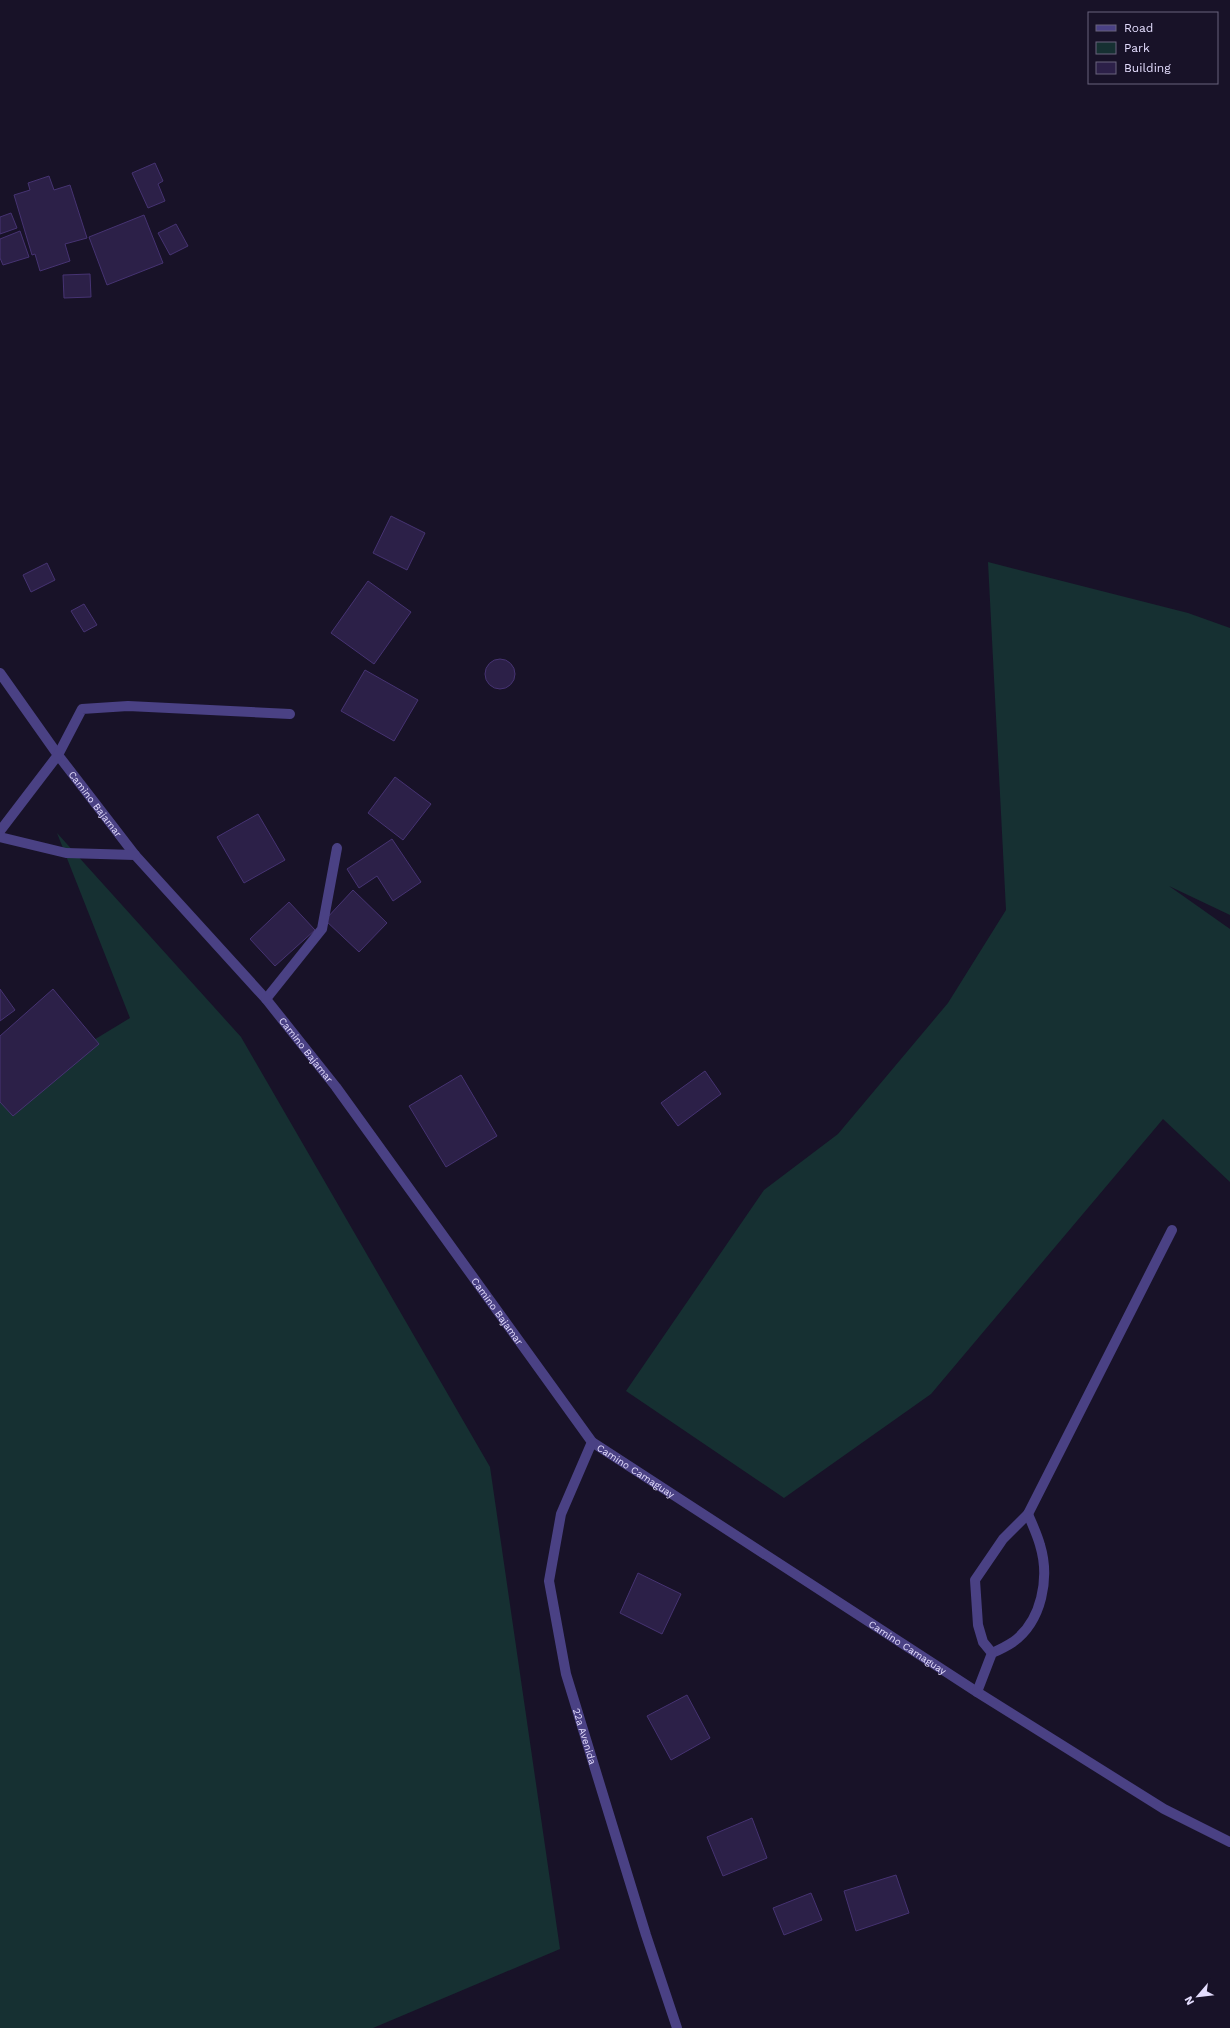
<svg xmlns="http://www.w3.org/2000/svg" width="1230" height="2028" viewBox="0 0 1230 2028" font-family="'Work Sans',sans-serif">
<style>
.green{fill:#163032}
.building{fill:#2c2048;stroke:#463372}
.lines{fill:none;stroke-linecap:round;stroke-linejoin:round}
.minor{stroke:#4a4184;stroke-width:10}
.labels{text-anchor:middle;stroke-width:3;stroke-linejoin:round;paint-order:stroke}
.street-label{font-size:10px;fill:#e3dcfd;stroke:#181228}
</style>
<rect width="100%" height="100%" fill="#181228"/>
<g class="green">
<polygon points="988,562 1188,613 1230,628 1230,915 1169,886 1230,929 1230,1182 1163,1119 931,1394 784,1498 626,1391 764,1190 838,1134 948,1003 1006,910"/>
<polygon points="57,833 241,1037 490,1467 560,1949 373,2028 0,2028 0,1097 130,1018"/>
</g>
<g class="building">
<polygon points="155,163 163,181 158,184 165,201 148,208 132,173"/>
<polygon points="49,176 54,190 70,185 87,238 65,244 70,261 40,271 35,254 32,255 14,195 30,190 28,183"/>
<polygon points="11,213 17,228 0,234 0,217"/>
<polygon points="144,215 163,263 107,285 89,237"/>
<polygon points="176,224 188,246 170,255 158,233"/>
<polygon points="20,231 29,257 3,265 0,258 0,239"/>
<polygon points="90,274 91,297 64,298 63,275"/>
<polygon points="391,516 425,533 407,570 373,553"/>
<polygon points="47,563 55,580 31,592 23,575"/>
<polygon points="368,581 411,612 374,664 331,633"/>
<polygon points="84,604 97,625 84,632 71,611"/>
<circle cx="500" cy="674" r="15"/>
<polygon points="365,670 418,700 394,741 341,711"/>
<polygon points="395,777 431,804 403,840 368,813"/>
<polygon points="258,814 285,860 244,883 217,837"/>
<polygon points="392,839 421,882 393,901 377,876 359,888 347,869"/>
<polygon points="353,890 387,923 359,952 325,920"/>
<polygon points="289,902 315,930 275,966 250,939"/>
<polygon points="0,989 15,1010 0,1021"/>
<polygon points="53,989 99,1044 13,1116 0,1102 0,1036"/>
<polygon points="705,1071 721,1094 678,1126 661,1103"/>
<polygon points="461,1075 497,1136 446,1167 409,1106"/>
<polygon points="638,1573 681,1594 662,1634 620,1613"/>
<polygon points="687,1695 710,1738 671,1760 647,1716"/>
<polygon points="752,1818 767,1858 723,1876 707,1837"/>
<polygon points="896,1875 909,1913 856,1931 844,1891"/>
<polygon points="811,1893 822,1920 784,1935 773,1908"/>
</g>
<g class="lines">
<g class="minor">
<path id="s1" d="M0 673 58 755 135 855 266 999 336 1087 592 1442 977 1692 1164 1809 1230 1842"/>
<polyline points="0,831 58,755 82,709 128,706 290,714"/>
<polyline points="0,837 66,853 135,855"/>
<polyline points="266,999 322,929 337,848"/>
<path id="s2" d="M592 1442 561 1514 549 1581 566 1674 646 1935 677 2028"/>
<path d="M992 1653C999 1650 1007 1646 1013 1642 1042 1621 1050 1578 1040 1545 1037 1534 1032 1524 1028 1514"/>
<polyline points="977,1692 992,1653 983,1642 978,1625 975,1580 1003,1539 1028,1514 1172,1230"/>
</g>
</g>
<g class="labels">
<g class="street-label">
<text dy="4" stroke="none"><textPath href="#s1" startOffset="162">Camino Bajamar</textPath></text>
<text dy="4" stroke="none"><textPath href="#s1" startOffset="486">Camino Bajamar</textPath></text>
<text dy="4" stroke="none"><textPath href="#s1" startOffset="810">Camino Bajamar</textPath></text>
<text dy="4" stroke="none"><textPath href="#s1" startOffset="1024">Camino Camaguay</textPath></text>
<text dy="4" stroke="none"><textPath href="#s1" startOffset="1348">Camino Camaguay</textPath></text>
<text dy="4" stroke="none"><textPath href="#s2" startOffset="306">22a Avenida</textPath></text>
</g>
</g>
<rect x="1088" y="12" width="130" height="72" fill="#181228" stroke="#69637d"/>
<rect x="1096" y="25" width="20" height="6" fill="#4a4184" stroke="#69637d"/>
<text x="1124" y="32" font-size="12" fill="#e3dcfd">Road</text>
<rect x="1096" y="42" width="20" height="12" fill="#163032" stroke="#69637d"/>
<text x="1124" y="52" font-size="12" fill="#e3dcfd">Park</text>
<rect x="1096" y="62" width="20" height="12" fill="#2c2048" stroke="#69637d"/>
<text x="1124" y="72" font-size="12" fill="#e3dcfd">Building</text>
<g transform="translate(1198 1996) rotate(242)" stroke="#181228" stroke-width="3" paint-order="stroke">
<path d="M0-3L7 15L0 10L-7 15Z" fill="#e3dcfd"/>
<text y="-6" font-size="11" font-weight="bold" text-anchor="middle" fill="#e3dcfd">N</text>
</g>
</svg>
